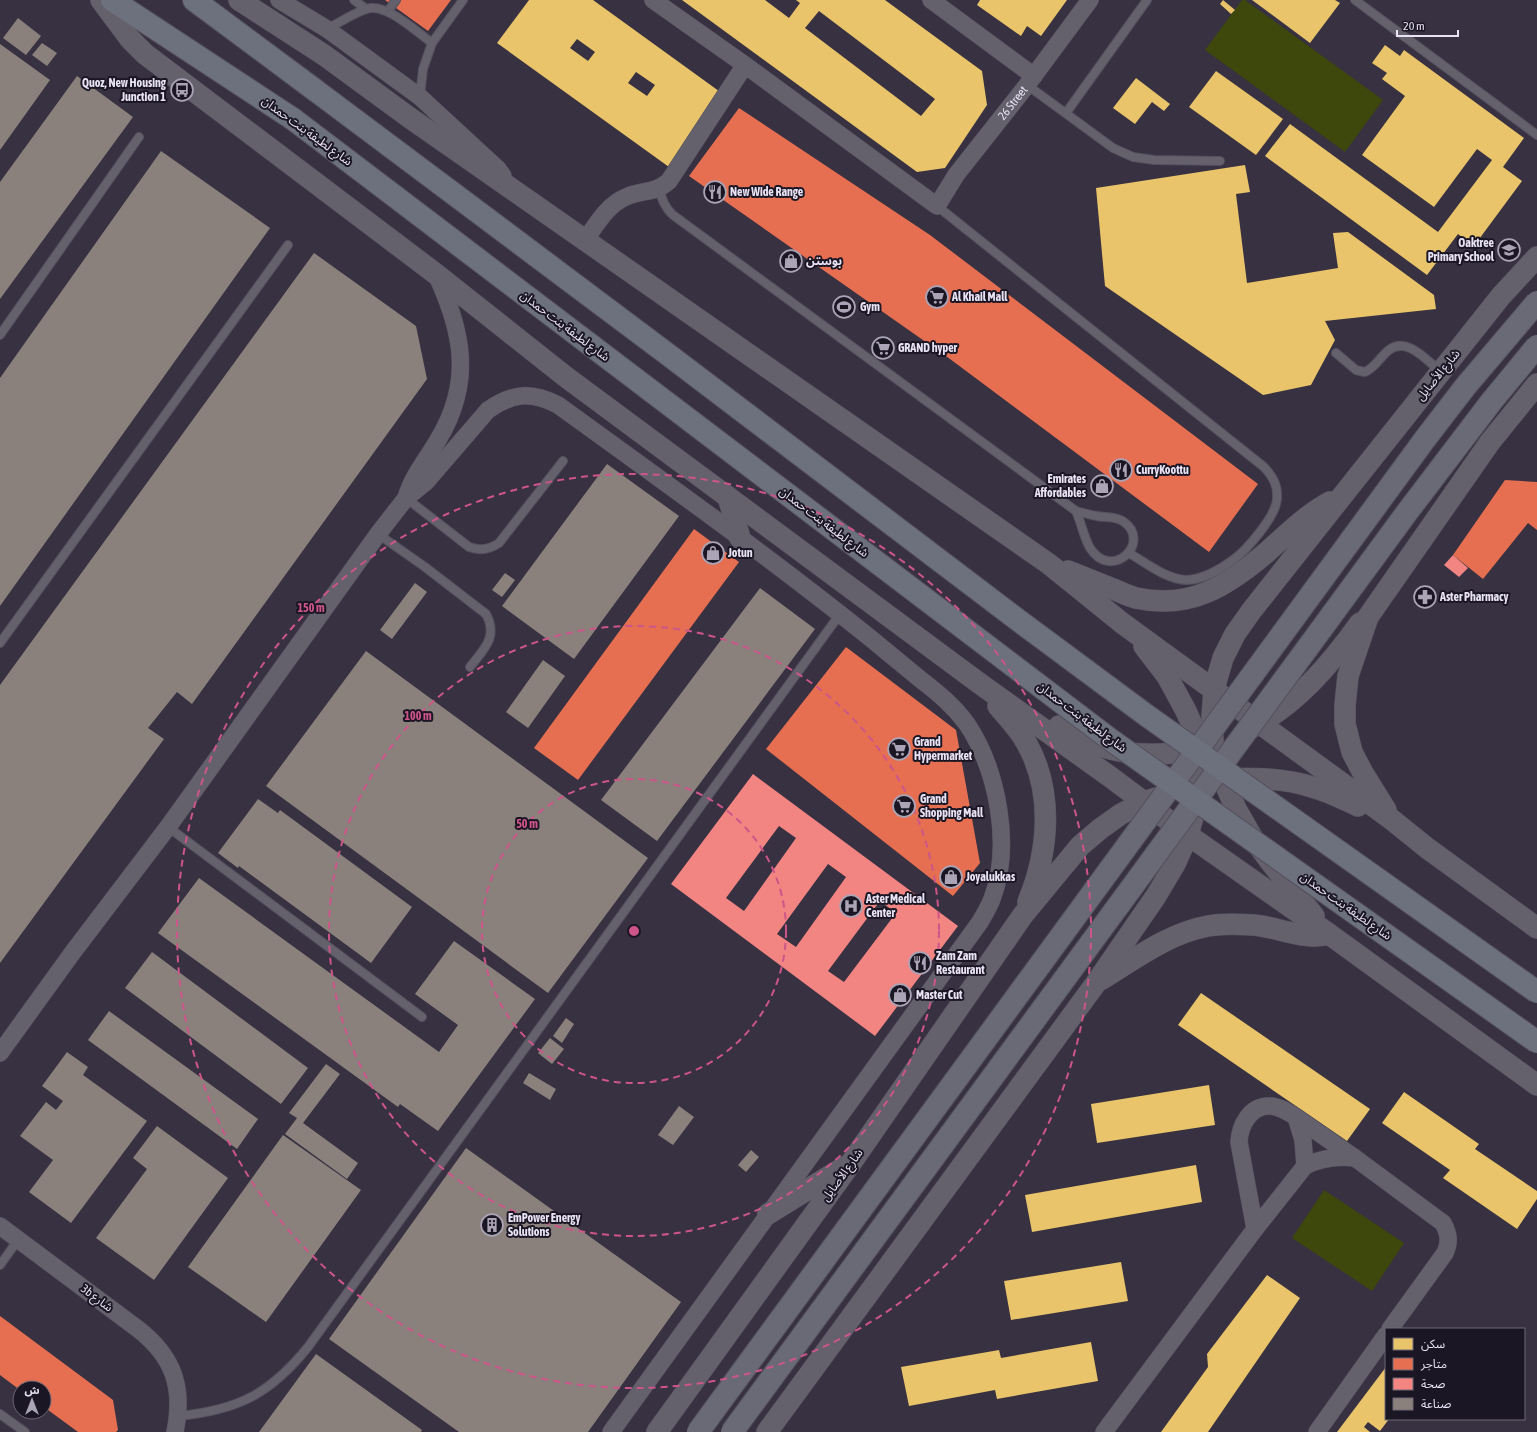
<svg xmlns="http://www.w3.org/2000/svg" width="1537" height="1432" viewBox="0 0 1537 1432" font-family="'Asap Condensed','Noto Sans Arabic',sans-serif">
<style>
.green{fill:#3e470c}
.homes{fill:#e9c46a;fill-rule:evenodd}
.shops{fill:#e76f51}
.health{fill:#f28482;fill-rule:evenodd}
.industry{fill:#8a817c}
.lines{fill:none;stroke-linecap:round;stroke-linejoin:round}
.service-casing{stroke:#544f5d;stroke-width:10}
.minor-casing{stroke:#544f5d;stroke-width:18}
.tertiary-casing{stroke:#544f5d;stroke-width:22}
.primary-casing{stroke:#544f5d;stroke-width:24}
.service{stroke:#64606c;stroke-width:8}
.minor{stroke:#64606c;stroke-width:17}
.tertiary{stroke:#64606c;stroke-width:21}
.primary{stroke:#6d707d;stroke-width:22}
.secondary-bridge-casing{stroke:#544f5d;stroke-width:24;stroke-linecap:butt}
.primary-bridge-casing{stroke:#544f5d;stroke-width:24;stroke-linecap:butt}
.secondary-bridge{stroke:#6a6976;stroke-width:22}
.primary-bridge{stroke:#6d707d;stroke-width:22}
.ring{fill:none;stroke:#cd5589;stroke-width:2;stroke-dasharray:7 5}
.labels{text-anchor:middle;stroke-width:4;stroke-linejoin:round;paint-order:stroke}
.poi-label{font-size:12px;font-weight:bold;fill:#e8e2f5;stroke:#1b1623;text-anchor:start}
.street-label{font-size:12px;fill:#e8e2f5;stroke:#1b1623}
.centre{fill:#cd5589;stroke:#1b1623;stroke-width:2}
.ring-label{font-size:12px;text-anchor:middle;font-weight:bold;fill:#cd5589;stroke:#1b1623;stroke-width:4;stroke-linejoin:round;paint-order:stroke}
</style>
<rect width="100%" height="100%" fill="#373141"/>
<g class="green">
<polygon points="1242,0 1245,0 1383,100 1345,152 1205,50"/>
<polygon points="1324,1190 1404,1243 1372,1291 1292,1238"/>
</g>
<g class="homes">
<path d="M529 0H593L723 94 669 167 497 43ZM577 39 595 52 588 61 570 48ZM636 72 655 85 647 96 628 83Z"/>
<path d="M682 0H765L789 18 800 3 796 0H885L982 71 987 105 945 168 917 172ZM819 11 935 99 921 116 805 28Z"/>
<polygon points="980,0 1067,0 1041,36 1027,26 1021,36 977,5"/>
<polygon points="1223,0 1235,10 1231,14 1220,4"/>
<polygon points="1252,0 1335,0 1340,3 1310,43"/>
<polygon points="1385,45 1400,56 1404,50 1524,138 1503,167 1522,181 1474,246 1458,234 1427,275 1265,156 1290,124 1438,232 1492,160 1477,149 1434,207 1362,155 1405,96 1382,79 1387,73 1372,63"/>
<polygon points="1216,71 1283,119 1256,155 1189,107"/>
<polygon points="1136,78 1170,104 1164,111 1152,102 1135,124 1113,108"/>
<polygon points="1245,165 1250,192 1236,194 1247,283 1338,268 1333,233 1348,232 1434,295 1436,309 1325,321 1335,340 1311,385 1263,395 1105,286 1096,188"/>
<polygon points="1201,993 1370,1109 1347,1141 1178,1025"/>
<polygon points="1209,1085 1215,1125 1097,1143 1091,1104"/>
<polygon points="1404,1092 1479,1144 1475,1149 1537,1191 1537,1199 1517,1229 1443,1178 1450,1170 1382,1123"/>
<polygon points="1196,1165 1202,1202 1032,1232 1025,1195"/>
<polygon points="1121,1262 1128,1301 1011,1320 1004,1281"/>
<polygon points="1267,1275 1300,1298 1208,1432 1161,1432 1208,1367 1207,1354"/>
<polygon points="1091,1342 1098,1381 997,1399 995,1390 909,1406 901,1367 999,1350 1001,1358"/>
<polygon points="1386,1367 1386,1419 1389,1419 1380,1431 1368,1422 1364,1427 1370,1432 1337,1432"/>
</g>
<g class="shops">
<polygon points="385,0 451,0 428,31"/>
<polygon points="739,108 930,235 1258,484 1209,552 950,359 689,176"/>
<polygon points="1505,480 1537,482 1537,530 1528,523 1483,579 1453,555"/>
<polygon points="694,529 739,562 578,780 534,748"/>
<polygon points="846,647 956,730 980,863 953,896 766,749"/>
<polygon points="0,1316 113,1400 118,1430 116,1432 78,1432 44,1407 44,1388 20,1388 20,1390 0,1375"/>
</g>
<g class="health">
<polygon points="1453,555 1468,568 1459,577 1444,565"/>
<path d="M753 774 958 926 875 1036 671 884ZM779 826 796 838 744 911 726 898ZM828 864 846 877 796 947 777 934ZM880 901 896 913 844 982 828 971Z"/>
</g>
<g class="industry">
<polygon points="18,18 41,36 26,55 3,38"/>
<polygon points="42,43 57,53 47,66 32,55"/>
<polygon points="0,44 50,80 0,150"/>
<polygon points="77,76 133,117 0,299 0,182"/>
<polygon points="161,151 270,228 0,606 0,378"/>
<polygon points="314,253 416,326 427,379 192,704 177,692 148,728 164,739 0,963 0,685"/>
<polygon points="607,464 679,516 574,659 502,606"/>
<polygon points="505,573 515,580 502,597 492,590"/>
<polygon points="415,583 427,592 392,639 380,630"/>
<polygon points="760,588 815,629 657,841 601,800"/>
<polygon points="366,651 648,858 548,993 266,786"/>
<polygon points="543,660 565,676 528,728 506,712"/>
<polygon points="258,799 278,813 280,810 412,907 371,963 239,866 238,868 218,853"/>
<polygon points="199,878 439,1052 458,1025 415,994 454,941 535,999 438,1131 400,1104 398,1107 158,933"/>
<polygon points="152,952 308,1068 281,1104 125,988"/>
<polygon points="109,1011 258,1119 237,1149 88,1040"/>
<polygon points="566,1018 574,1024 562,1043 553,1036"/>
<polygon points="550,1038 564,1049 552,1064 538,1053"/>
<polygon points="67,1052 88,1067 83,1075 147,1121 71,1223 29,1192 53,1160 20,1136 46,1102 56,1110 63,1101 42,1086"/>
<polygon points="326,1064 340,1074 303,1123 358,1163 347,1179 285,1134 297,1118 289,1113"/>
<polygon points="529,1073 556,1089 550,1100 523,1083"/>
<polygon points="679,1106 694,1117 673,1145 658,1135"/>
<polygon points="157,1126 228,1178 154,1280 96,1238 147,1169 133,1158"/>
<polygon points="283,1135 361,1190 266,1322 188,1267"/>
<polygon points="466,1148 681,1302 588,1432 459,1432 329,1339"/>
<polygon points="751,1150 759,1157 746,1172 738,1165"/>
<polygon points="316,1354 422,1430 421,1432 259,1432"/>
</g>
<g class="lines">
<g class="service-casing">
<g id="service">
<polyline points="354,0 366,9"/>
<polyline points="1355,0 1537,135"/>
<polyline points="388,11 396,0"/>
<path d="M327 29C337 24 360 9 371 8 389 6 417 32 432 43"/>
<polyline points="1027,85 1113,148 1133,157 1154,160 1220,161"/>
<polyline points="420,96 423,69 432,43 463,0"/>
<polyline points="1066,113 1147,0"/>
<path d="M659 189C662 199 665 208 673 215L1076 511"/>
<path d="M937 206 1264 467C1273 477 1278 485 1277 499 1276 516 1247 550 1233 560 1221 569 1202 580 1186 580 1166 579 1146 563 1129 553"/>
<polyline points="0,335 139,137"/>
<path d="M1336 353 1356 370 1365 372C1376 367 1380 357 1389 350 1407 336 1427 361 1440 371"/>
<path d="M406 498 469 547C480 551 489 550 499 543L563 461"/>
<path d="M1076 511C1083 513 1090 515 1097 516 1106 518 1116 516 1124 522 1152 542 1112 582 1090 548 1084 538 1081 522 1076 511Z"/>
<path d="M378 534 425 567 486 614C499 637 483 650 470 667"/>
<polyline points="0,643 288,245"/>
<polyline points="168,827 422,1017"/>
<polyline points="0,1265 18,1240"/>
<polyline points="0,1414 25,1432"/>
<path d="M179 1416C238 1410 270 1394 308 1347L840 614"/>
</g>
</g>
<g class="minor-casing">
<g id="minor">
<polyline points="279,0 327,29 420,97 498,169 503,176"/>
<path id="s1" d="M653 0 745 65 937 206 956 175 1027 85 1090 0"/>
<polyline points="931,0 1034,76"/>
<path d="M585 240C597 224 607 205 626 197 642 189 653 195 669 181L745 65"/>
<path d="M406 498C412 476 427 459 438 440 473 382 463 332 436 274"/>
<path d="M0 1053 73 952 168 827 378 534 406 498 426 482 488 410C513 393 531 391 558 405 663 481 768 556 869 637 886 651 903 665 920 679 938 693 953 705 967 724 998 771 1012 846 992 899 989 907 984 915 980 922L611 1432"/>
<polyline points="1296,1117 1303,1140 1305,1166"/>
<path d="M0 1226 138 1329C174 1357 184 1388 175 1432"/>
<path d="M1255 1229 1239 1142C1240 1125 1250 1106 1269 1106 1279 1106 1288 1112 1296 1117L1355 1158 1443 1223C1449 1234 1450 1242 1445 1253L1390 1329"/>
<path d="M1104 1432 1255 1229 1305 1166C1321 1158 1337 1156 1355 1158"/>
<polyline points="1317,1432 1386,1335"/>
</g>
</g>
<g class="tertiary-casing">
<g id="tertiary">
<polyline points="101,0 130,39 145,54 436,274 566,377 979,683 1109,776 1188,835 1329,934 1537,1085"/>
<polyline points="239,0 324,55 410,118 1049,564 1122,623 1391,819 1427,848 1537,928"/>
<polyline points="728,497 740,538"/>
<path d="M1068 571C1083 577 1098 583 1113 589 1121 592 1128 596 1136 598 1190 610 1227 586 1266 553 1286 535 1306 515 1330 502"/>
<path d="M998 706C1008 718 1019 729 1026 742 1054 791 1049 851 1028 902"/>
<path d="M1059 726C1091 748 1133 758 1172 753 1183 751 1194 746 1205 745"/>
<path d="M1249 729C1296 705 1330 665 1360 623"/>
<path d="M1226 779C1255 778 1284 778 1312 787 1328 791 1343 799 1358 806"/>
<polyline points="1386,810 1363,773 1352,752 1345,724 1345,705 1348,676 1368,617 1490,442 1537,384"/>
<polyline points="1314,916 1272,864 1252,837 1236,809 1216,763 1213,744 1212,717 1214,689 1223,658 1235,634 1252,610 1343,495 1501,296 1537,257"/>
<path d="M1102 979C1135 959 1169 933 1208 926 1222 923 1239 924 1254 925 1277 927 1306 941 1329 934"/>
<polyline points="768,1214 844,1167"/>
<polyline points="657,1432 851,1163 1023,915 1080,846 1100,829 1121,814 1144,802 1156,798"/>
<polyline points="767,1432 1096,983 1156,896 1175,864 1188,835 1195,810 1201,745 1186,711 1167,676 1144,646"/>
</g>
</g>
<g class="primary-casing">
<g id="primary">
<polyline points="112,0 293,119"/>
<polyline points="194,0 315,90"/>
</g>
</g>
<use href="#service" class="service"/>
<use href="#minor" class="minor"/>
<use href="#tertiary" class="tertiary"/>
<use href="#primary" class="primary"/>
<g class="secondary-bridge-casing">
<g id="secondary-bridge">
<polyline points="698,1432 1425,439 1465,387 1537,302"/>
<polyline points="732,1432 1408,511 1491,402 1537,346"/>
</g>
</g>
<g class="primary-bridge-casing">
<g id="primary-bridge">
<polyline points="315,90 666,353 1018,620 1146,715 1537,992"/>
<polyline points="293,119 1111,740 1537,1042"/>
</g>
</g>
<use href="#secondary-bridge" class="secondary-bridge"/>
<use href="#primary-bridge" class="primary-bridge"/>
</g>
<g class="ring">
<circle cx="634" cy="931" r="152"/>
<circle cx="634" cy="931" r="305"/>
<circle cx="634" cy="931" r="457"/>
</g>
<defs>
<g id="bus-ring" transform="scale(1.15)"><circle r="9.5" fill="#1b1623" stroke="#aaa4b6" stroke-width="1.5"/><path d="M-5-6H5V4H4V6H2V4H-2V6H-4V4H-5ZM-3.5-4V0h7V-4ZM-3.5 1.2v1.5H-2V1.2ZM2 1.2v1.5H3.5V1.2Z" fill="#aaa4b6"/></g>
<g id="restaurant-ring" transform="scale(1.15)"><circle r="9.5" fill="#1b1623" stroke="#aaa4b6" stroke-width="1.5"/><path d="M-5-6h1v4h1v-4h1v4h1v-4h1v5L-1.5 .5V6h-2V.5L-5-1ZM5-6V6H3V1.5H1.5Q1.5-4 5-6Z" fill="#aaa4b6"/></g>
<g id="school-ring" transform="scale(1.15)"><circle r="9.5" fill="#1b1623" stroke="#aaa4b6" stroke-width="1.5"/><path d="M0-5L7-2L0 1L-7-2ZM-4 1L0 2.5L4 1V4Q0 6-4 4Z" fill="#aaa4b6"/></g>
<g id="shop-ring" transform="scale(1.15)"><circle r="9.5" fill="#1b1623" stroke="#aaa4b6" stroke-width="1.5"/><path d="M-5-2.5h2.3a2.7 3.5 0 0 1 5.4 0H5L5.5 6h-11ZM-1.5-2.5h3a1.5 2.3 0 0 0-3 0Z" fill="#aaa4b6"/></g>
<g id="supermarket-ring" transform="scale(1.15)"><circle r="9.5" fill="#1b1623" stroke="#aaa4b6" stroke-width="1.5"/><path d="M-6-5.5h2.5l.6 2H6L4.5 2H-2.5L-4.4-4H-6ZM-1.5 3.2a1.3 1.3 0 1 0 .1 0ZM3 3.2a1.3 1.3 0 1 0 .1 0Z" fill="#aaa4b6"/></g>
<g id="stadium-ring" transform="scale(1.15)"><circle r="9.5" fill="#1b1623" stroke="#aaa4b6" stroke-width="1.5"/><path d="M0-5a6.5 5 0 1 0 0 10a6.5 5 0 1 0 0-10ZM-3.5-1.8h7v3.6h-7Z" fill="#aaa4b6"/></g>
<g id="pharmacy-ring" transform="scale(1.15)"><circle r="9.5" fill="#1b1623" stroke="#aaa4b6" stroke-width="1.5"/><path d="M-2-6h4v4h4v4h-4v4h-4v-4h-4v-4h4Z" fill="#aaa4b6"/></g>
<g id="hospital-ring" transform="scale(1.15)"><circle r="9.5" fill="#1b1623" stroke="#aaa4b6" stroke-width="1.5"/><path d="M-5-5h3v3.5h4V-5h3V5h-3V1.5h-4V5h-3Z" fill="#aaa4b6"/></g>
<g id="building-ring" transform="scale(1.15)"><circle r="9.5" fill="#1b1623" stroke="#aaa4b6" stroke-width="1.5"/><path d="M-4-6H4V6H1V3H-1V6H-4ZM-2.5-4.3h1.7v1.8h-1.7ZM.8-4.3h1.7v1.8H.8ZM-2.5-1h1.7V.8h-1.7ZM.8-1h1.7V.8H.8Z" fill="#aaa4b6"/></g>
</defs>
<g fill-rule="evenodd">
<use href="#bus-ring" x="182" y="90"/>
<use href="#restaurant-ring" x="715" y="192"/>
<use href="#school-ring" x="1509" y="250"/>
<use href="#shop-ring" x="791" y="261"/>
<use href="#supermarket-ring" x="937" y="297"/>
<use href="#stadium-ring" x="844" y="307"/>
<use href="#supermarket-ring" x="883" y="348"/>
<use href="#restaurant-ring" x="1121" y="470"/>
<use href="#shop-ring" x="1102" y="486"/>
<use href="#shop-ring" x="713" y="553"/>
<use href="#pharmacy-ring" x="1425" y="597"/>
<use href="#supermarket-ring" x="899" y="749"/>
<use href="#supermarket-ring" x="904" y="806"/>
<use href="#shop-ring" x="951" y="877"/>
<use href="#hospital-ring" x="851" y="906"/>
<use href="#restaurant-ring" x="920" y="963"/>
<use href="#shop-ring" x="900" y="995"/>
<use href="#building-ring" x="492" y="1225"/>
</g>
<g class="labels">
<g class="poi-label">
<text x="166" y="87" text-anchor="end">Quoz, New Housing<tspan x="166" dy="14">Junction 1</tspan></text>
<text x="730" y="196">New Wide Range</text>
<text x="1494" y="247" text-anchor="end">Oaktree<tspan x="1494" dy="14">Primary School</tspan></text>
<text x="806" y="265">بوستن</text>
<text x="952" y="301">Al Khail Mall</text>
<text x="860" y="311">Gym</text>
<text x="898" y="352">GRAND hyper</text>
<text x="1136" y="474">CurryKoottu</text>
<text x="1086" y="483" text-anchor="end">Emirates<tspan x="1086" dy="14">Affordables</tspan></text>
<text x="728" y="557">Jotun</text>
<text x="1440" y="601">Aster Pharmacy</text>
<text x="914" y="746">Grand<tspan x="914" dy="14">Hypermarket</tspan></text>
<text x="920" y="803">Grand<tspan x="920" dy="14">Shopping Mall</tspan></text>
<text x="966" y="881">Joyalukkas</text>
<text x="866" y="903">Aster Medical<tspan x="866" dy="14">Center</tspan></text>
<text x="936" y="960">Zam Zam<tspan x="936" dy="14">Restaurant</tspan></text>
<text x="916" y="999">Master Cut</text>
<text x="508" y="1222">EmPower Energy<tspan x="508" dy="14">Solutions</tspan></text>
</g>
<g class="street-label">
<text dy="4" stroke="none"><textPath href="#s1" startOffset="479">26 Street</textPath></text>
<text transform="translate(307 131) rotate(36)" y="4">شارع لطيفة بنت حمدان</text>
<text transform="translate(565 326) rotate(37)" y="4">شارع لطيفة بنت حمدان</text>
<text transform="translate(1438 375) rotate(-51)" y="4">شارع الأصايل</text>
<text transform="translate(824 522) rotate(37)" y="4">شارع لطيفة بنت حمدان</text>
<text transform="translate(1082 717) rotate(37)" y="4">شارع لطيفة بنت حمدان</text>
<text transform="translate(1346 906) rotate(35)" y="4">شارع لطيفة بنت حمدان</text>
<text transform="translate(842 1175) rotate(-54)" y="4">شارع الأصايل</text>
<text transform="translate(97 1298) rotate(37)" y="4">3b شارع</text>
</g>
</g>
<circle cx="634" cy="931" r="6" class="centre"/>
<g class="ring-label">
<text x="311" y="612">150 m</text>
<text x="418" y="720">100 m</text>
<text x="527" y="828">50 m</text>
</g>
<rect x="1385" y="1328" width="140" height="92" fill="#1b1623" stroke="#6d6877"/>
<rect x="1393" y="1338" width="20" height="12" fill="#e9c46a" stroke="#6d6877"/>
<text x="1421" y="1348" font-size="12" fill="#e8e2f5">سكن</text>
<rect x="1393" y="1358" width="20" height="12" fill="#e76f51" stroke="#6d6877"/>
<text x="1421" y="1368" font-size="12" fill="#e8e2f5">متاجر</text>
<rect x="1393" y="1378" width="20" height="12" fill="#f28482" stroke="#6d6877"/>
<text x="1421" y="1388" font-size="12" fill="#e8e2f5">صحة</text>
<rect x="1393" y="1398" width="20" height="12" fill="#8a817c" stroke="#6d6877"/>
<text x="1421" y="1408" font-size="12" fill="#e8e2f5">صناعة</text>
<g transform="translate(32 1400)"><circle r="19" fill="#1b1623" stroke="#6d6877"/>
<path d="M0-3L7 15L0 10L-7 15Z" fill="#aaa4b6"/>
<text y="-6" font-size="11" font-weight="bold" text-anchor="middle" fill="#e8e2f5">ش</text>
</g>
<path d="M1397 30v6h61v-6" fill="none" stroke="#e8e2f5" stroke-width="2"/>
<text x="1403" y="30" font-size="12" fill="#e8e2f5" stroke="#1b1623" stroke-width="3" paint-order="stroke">20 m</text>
</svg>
